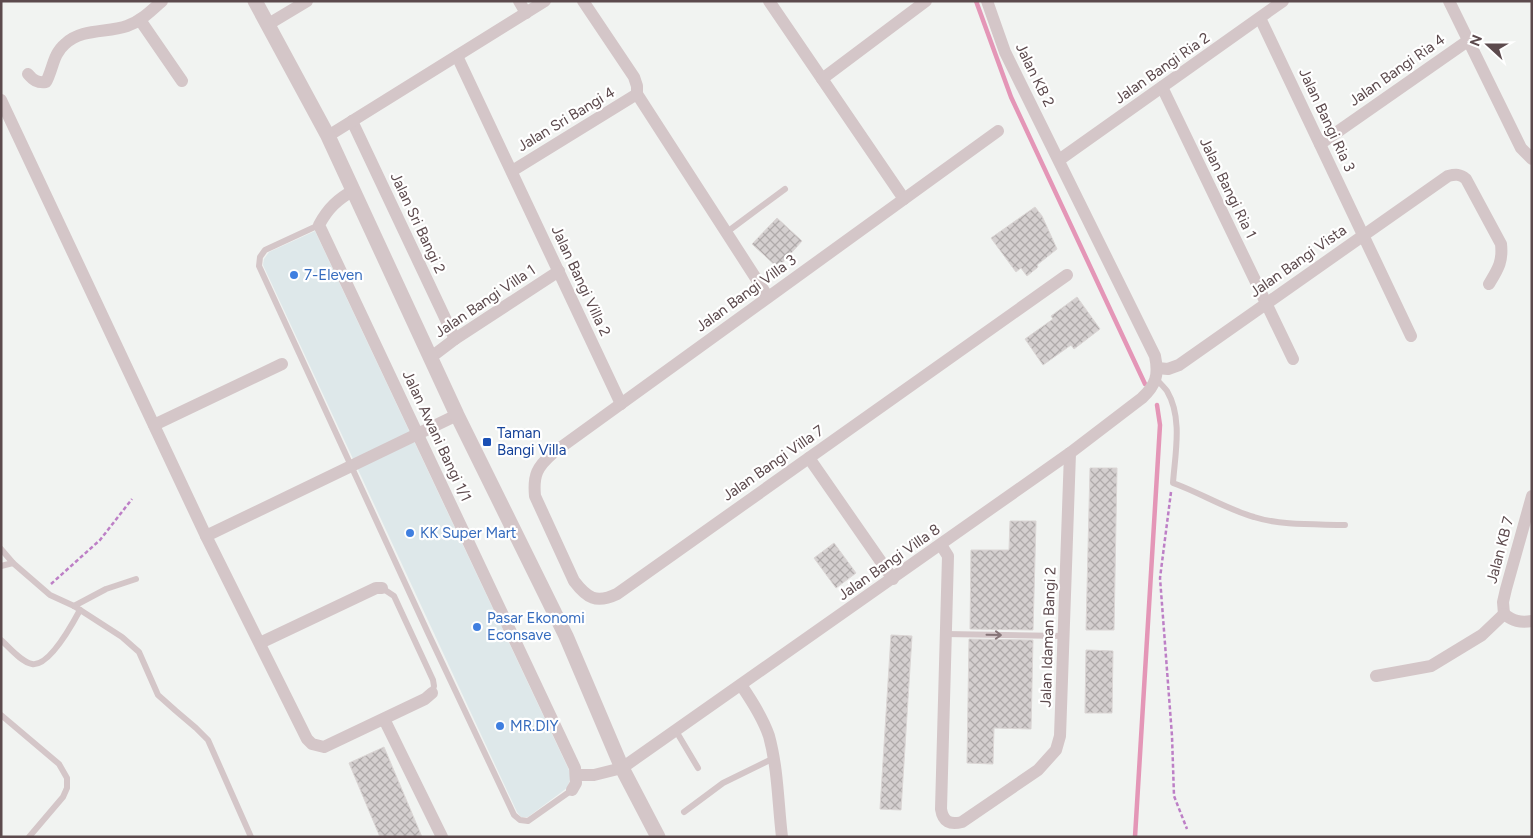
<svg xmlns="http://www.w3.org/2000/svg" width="1533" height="838" viewBox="0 0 1533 838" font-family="Figtree,sans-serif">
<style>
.commercial{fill:#dee8ea}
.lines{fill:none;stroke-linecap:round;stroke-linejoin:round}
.stream{stroke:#e496b7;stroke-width:4.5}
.building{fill:url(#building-cross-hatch);stroke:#dbd6d5}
.path{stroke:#bd7fc6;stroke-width:2.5;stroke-dasharray:4 2.5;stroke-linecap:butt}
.service{stroke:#d4c6c8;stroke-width:6}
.minor{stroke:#d4c6c8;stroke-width:12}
.tertiary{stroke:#d4c6c8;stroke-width:15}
.oneway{stroke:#867578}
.shop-dot{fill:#3f7fe0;stroke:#fff;stroke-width:2}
.transit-dot{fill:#1a4fb4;stroke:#fff;stroke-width:2}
.labels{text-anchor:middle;stroke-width:4.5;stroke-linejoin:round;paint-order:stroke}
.street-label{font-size:15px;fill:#5c4a4d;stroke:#fff}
.shop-label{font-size:15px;fill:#366cbe;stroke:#fff;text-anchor:start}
.transit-label{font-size:15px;fill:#164399;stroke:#fff;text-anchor:start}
</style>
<defs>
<pattern id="building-cross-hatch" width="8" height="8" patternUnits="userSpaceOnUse" patternTransform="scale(1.25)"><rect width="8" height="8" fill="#d4cfcf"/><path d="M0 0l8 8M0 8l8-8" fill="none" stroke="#afaaaa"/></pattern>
</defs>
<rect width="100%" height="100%" fill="#f1f3f1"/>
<polygon class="commercial" points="315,231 569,770 571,777 567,788 528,817 521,817 517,812 263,265 264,259 269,252"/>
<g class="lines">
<g class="stream">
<polyline points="976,1 1011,97 1145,384"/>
<polyline points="1135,837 1160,425 1157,405"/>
</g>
</g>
<g class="building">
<polygon points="1035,207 1042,216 1057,249 1037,265 1038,267 1027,276 1021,268 1016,272 991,238"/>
<polygon points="777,218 802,241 778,268 752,244"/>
<polygon points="1077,297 1100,329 1074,349 1071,345 1043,365 1025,339 1053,319 1051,316"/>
<polygon points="1090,468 1117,468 1114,630 1086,630"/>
<polygon points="1010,521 1036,521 1033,630 970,629 971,550 1009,550"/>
<polygon points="834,543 856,573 836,588 814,558"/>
<polygon points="891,635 912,636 901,810 880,809"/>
<polygon points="969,639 1033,640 1031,729 994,728 993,764 967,763"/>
<polygon points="1086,650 1113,651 1112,713 1085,713"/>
<polygon points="384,747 422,837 380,837 349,763"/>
</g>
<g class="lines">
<g class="path">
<polyline points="1171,492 1160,578 1172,736 1174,796 1187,829"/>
<polyline points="51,584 100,540 132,499"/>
</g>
<g class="service">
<polyline points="319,225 265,250 260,257 259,266 429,635 514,815 520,820 528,821 572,790"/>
<polyline points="727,232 785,189"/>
<path d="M1156 379C1160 383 1164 387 1167 391 1183 418 1175 454 1173 483 1201 493 1226 509 1254 517 1282 526 1316 524 1345 525"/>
<polyline points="1,549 13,563 50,595 74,606 122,637 139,652 158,695 176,711 196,728 208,740 251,837"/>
<polyline points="1,566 13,563"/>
<polyline points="382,588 394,596 433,680 434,686 432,693"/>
<polyline points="74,606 106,589 136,579"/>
<polyline points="946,634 1064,636"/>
<path d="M1 640C9 647 21 662 32 664 49 667 73 623 80 610"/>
<polyline points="1,715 59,764 67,778 67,788 63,797 29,837"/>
<polyline points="676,731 698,768"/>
<polyline points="684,812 723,783 774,758"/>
</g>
<g class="minor">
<polyline points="519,1 526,13"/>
<polyline points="583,1 634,77 637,86 637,94 768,297"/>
<polyline points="769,1 904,199"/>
<polyline points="1449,1 1521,148 1532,159"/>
<polyline points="1260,18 1411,336"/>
<polyline points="140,20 182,81"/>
<polyline points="267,25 307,1"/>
<polyline points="457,56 621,404"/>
<path d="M28 74C33 80 37 83 46 82 53 69 53 54 65 44 82 28 107 33 127 26 141 21 151 11 162 1"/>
<polyline points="822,79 926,1"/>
<polyline points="1162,87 1293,359"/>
<polyline points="1,100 206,536 307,739 312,744 324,747 425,699 432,693"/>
<polyline points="352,121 455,339"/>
<path d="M998 131 553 453C537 467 533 475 535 496L574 581C587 598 596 604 617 594L1067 275"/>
<polyline points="328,136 545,1"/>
<polyline points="1320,144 1469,40"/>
<polyline points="1059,160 1283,1"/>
<polyline points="512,171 637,94"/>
<path d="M354 190C338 199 328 208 319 225L575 768 576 783 572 790"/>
<polyline points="430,358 455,339 559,271"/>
<path d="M1157 368 1168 369 1179 365 1448 176C1456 174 1460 174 1466 179L1501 244C1503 262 1498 269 1489 284"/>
<polyline points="154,425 282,364"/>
<polyline points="809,458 893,579"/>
<polyline points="206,536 457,415"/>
<path d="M941 545 948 556 941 809C943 822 950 825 962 822L1038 770 1056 750 1060 736 1070 453"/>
<polyline points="1504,614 1503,602 1506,589 1532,496"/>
<path d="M1504 614C1513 621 1520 623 1532 621"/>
<polyline points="260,643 376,588 382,588"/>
<polyline points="1376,676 1431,666 1482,635 1504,614"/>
<path d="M741 685C752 701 763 718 769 736 778 769 778 804 782 837"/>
<polyline points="384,719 442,837"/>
<path d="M576 775H594L622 768 1070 453 1142 398C1156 385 1159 375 1155 356L1005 52 987 1"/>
</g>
<polyline class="tertiary" points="255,1 328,136 457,415 566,636 622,768 658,837"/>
</g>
<defs><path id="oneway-shaft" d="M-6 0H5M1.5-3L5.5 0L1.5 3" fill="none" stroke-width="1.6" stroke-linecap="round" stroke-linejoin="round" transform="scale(1.25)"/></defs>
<use class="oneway" href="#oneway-shaft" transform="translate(994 635) rotate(1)"/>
<g class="shop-dot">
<circle cx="294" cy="275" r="5"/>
<circle cx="410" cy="533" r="5"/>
<circle cx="477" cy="627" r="5"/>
<circle cx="500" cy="726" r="5"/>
</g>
<rect class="transit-dot" x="482" y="437" width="10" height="10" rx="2.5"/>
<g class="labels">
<g class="street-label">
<text transform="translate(1162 68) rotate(-35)" y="5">Jalan Bangi Ria 2</text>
<text transform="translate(1397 70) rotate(-35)" y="5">Jalan Bangi Ria 4</text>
<text transform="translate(1035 75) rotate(64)" y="5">Jalan KB 2</text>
<text transform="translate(566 119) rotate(-31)" y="5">Jalan Sri Bangi 4</text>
<text transform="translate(1327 120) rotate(65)" y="5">Jalan Bangi Ria 3</text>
<text transform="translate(1228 188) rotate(64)" y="5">Jalan Bangi Ria 1</text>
<text transform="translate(418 223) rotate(65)" y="5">Jalan Sri Bangi 2</text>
<text transform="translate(1298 261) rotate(-35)" y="5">Jalan Bangi Vista</text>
<text transform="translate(581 281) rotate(65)" y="5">Jalan Bangi Villa 2</text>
<text transform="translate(746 293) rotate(-36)" y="5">Jalan Bangi Villa 3</text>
<text transform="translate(485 301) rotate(-34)" y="5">Jalan Bangi Villa 1</text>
<text transform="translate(437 436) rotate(65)" y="5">Jalan Awani Bangi 1/1</text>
<text transform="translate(773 463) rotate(-35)" y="5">Jalan Bangi Villa 7</text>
<text transform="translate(1500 550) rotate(-75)" y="5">Jalan KB 7</text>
<text transform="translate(889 562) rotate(-35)" y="5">Jalan Bangi Villa 8</text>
<text transform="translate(1048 637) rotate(-88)" y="5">Jalan Idaman Bangi 2</text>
</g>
<g class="shop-label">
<text x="304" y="280">7-Eleven</text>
<text x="420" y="538">KK Super Mart</text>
<text x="487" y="623">Pasar Ekonomi<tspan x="487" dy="17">Econsave</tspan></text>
<text x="510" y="731">MR.DIY</text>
</g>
<g class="transit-label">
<text x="497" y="438">Taman<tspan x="497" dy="17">Bangi Villa</tspan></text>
</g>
</g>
<rect width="1533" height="838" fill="none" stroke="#5c4a4d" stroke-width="5"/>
<g transform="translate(1488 45) rotate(291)" stroke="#ffffff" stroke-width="4" paint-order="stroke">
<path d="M0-4L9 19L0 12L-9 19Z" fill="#5c4a4d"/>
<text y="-8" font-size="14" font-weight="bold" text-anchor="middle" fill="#5c4a4d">N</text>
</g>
</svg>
